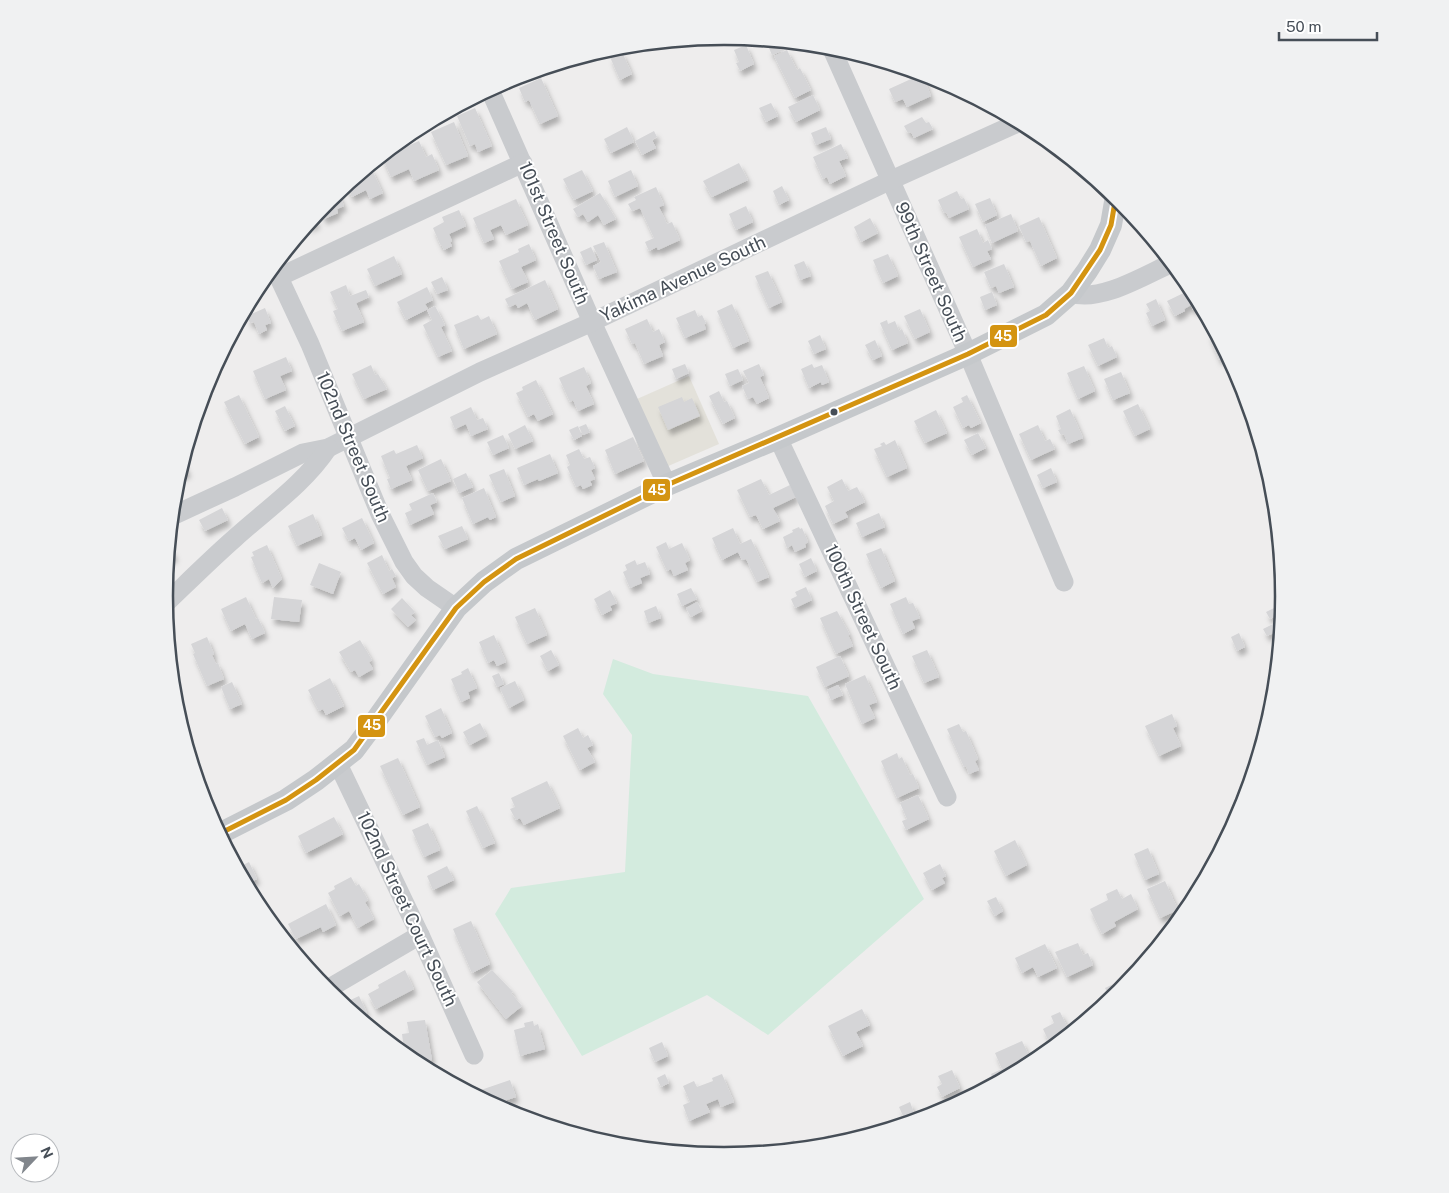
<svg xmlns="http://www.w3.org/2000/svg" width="1449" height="1193" viewBox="0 0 1449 1193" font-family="'Public Sans',sans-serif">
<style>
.commercial{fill:#e3e1da}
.green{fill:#d3ebde}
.building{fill:#d5d5d7;filter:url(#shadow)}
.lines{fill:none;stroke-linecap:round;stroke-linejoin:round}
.minor{stroke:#c9cbce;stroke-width:19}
.major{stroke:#c5c8cb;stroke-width:22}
.bus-1-casing{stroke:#fff;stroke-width:9}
.bus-1{stroke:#d49411;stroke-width:5}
.bus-dot{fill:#464e57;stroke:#fff;stroke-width:2}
.labels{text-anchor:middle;stroke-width:4;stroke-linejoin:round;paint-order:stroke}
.street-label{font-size:18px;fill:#464e57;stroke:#fff}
.rim{fill:none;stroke:#464e57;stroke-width:2.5}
.line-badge{stroke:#fff;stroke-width:2}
.badge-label{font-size:14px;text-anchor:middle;font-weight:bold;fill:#fff}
</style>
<defs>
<filter id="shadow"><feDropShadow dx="3" dy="5.5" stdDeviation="2.5" flood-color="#0004"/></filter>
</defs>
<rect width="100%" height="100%" fill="#eeeded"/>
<polygon class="commercial" points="689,376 719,444 666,467 637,399"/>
<polygon class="green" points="613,659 653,674 808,696 924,899 768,1035 707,995 582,1056 495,914 511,888 625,872 632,735 603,694"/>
<g class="building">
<polygon points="779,44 782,51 772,55 769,48"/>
<polygon points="746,45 754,64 740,71 736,63 739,62 734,50"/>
<polygon points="787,50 797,70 800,68 811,90 795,98 774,56"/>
<polygon points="622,52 632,74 620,80 610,57"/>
<polygon points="922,74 931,96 907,107 903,99 895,102 889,89"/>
<polygon points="541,78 558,116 540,124 529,100 525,102 519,88"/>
<polygon points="813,95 820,110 796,122 788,107"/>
<polygon points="771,103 778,116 766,122 759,108"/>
<polygon points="475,108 492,146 478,152 475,144 470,146 457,116"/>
<polygon points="922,117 926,123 929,122 933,129 914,138 911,132 908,133 904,126"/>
<polygon points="454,122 468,156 446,165 431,132"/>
<polygon points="627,127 634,142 611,153 604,139"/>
<polygon points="826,127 831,139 816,145 811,133"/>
<polygon points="654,131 657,137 652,140 656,148 642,155 635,141"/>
<polygon points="419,141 426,157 432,154 439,170 414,181 409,169 391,177 382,157 390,153 389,151 398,143 401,149"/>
<polygon points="841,144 848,158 839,161 846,176 830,184 827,177 823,179 813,157"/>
<polygon points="739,163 748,180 712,197 703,181"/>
<polygon points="371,168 383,193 370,199 366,190 352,197 346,186 366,170"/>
<polygon points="582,170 593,191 574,200 563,179"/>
<polygon points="631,170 638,186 615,197 608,181"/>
<polygon points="782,186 789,200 779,205 773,191"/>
<polygon points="656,187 664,205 659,207 667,224 672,222 680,240 658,250 657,247 649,251 645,242 654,238 640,208 632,211 628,204 636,200 634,197"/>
<polygon points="957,191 961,199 964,198 969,209 949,218 946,212 944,213 938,200"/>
<polygon points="338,192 344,206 337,209 338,213 324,219 320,210"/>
<polygon points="600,193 616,219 604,225 598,215 588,222 583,214 578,217 573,209"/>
<polygon points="990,198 997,215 983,222 975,204"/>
<polygon points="516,199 528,225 506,235 501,225 490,230 494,239 484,243 473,218"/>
<polygon points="746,206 753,222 736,230 729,214"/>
<polygon points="459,210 466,226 449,234 452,241 450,242 452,246 444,250 442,245 441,246 433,228 444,222 442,217"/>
<polygon points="1011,214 1018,231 992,243 985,225"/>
<polygon points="315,217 317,223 306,228"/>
<polygon points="1039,217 1057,258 1041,266 1030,241 1026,242 1019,226"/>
<polygon points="870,218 878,233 861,242 854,227"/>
<polygon points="977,229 983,243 988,240 992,249 987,251 991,259 973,267 959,237"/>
<polygon points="604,242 617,272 599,279 593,266 601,262 593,246"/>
<polygon points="529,244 536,260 521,267 528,282 512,289 499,261 519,252 518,249"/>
<polygon points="591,247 597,260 586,265 580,252"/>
<polygon points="888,254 898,276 883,283 873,260"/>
<polygon points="394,256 402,274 375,286 367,269"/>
<polygon points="804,261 811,276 800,280 794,265"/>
<polygon points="1004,264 1014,287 999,293 996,286 991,288 984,272"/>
<polygon points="768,271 782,302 769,308 755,276"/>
<polygon points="442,277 448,290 437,294 431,282"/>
<polygon points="545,280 558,309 535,320 527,303 518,308 516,304 509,307 505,299"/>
<polygon points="346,285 350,296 366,290 369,297 356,303 364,322 342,331 333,311 338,309 330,292"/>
<polygon points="427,287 433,300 425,304 428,309 406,320 397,302"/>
<polygon points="1192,289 1201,306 1193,310 1191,305 1184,309 1185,311 1175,316 1167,301"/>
<polygon points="992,292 997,305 985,310 980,297"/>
<polygon points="1156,299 1165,320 1152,326 1146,313 1150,311 1146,304"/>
<polygon points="732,304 749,341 733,348 717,311"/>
<polygon points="435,306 445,325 441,327 452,351 438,357 423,325 432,320 427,310"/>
<polygon points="265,308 271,323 265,325 267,330 259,334 254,322 250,323 247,316"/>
<polygon points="920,309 930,332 915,339 904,316"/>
<polygon points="695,310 698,317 702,315 706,323 704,324 706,329 685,338 676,318"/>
<polygon points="478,315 481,320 489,316 497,334 464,349 454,325"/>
<polygon points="647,319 653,332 659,329 665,342 659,345 663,356 644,364 635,343 632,344 625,329"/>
<polygon points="887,320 888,324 895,321 899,331 902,329 908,343 892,350 880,323"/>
<polygon points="1215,332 1228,356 1235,369 1233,370 1227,356 1219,360 1208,334"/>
<polygon points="820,335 826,349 814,354 808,341"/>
<polygon points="1104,338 1108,348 1112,346 1117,357 1098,366 1088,345"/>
<polygon points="875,340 882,356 873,360 865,345"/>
<polygon points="286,357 292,371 280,376 286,390 265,399 253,371"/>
<polygon points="685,364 689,373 676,379 672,369"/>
<polygon points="759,364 764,375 760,377 769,398 757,404 753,397 748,399 742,386 749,383 743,371"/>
<polygon points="812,364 814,368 822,365 829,382 822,385 821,382 809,388 801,369"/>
<polygon points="371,365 375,375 378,374 387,389 364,399 352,374"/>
<polygon points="1084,366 1095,391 1078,399 1067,373"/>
<polygon points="584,367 591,383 586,386 594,404 578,411 573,400 570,402 559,378"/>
<polygon points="738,369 743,380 730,386 725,374"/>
<polygon points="1121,372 1130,393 1113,400 1104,379"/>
<polygon points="536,380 553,414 538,421 534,414 528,417 516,393 523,390 522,387"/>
<polygon points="719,391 724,402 727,401 735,418 723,424 709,396"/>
<polygon points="239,395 259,437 245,444 224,402"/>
<polygon points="967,395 981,423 971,428 969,425 963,428 953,407 963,402 961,398"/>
<polygon points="682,397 684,402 692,398 700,416 668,430 658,407"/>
<polygon points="1138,404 1150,429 1135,436 1123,411"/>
<polygon points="285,406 295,426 285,431 275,411"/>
<polygon points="471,407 477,420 483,418 488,429 471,436 466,424 455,429 450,417"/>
<polygon points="1070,409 1083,438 1068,444 1064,434 1061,435 1058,430 1061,429 1056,416"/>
<polygon points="936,410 947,433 925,443 914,421"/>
<polygon points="586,424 590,432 583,435 579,427"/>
<polygon points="525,425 533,441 515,449 508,434"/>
<polygon points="1038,425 1045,441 1050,439 1055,449 1031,460 1019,434"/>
<polygon points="578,426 582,436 574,440 569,430"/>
<polygon points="978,433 986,448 972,455 964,440"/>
<polygon points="503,435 509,448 493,455 487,442"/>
<polygon points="633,437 644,461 615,474 605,450"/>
<polygon points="895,440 907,468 887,477 874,449 882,446 880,444 884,442 886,445"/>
<polygon points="417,445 423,458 406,466 412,480 391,489 387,479 390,478 381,456 394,450 396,454"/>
<polygon points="579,449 584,459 590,457 595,468 591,470 595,479 590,481 592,485 583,489 581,485 576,487 567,467 570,465 566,455"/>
<polygon points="550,454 558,473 539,481 538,479 524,485 517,468"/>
<polygon points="441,459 451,481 428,491 418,470"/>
<polygon points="183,461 188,472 178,476"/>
<polygon points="1051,468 1057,482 1043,488 1037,475"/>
<polygon points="504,469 515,496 501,502 489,475"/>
<polygon points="466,473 473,487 459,493 453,479"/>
<polygon points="761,479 769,495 790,485 796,497 773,508 780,521 763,529 756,515 750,517 737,490"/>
<polygon points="842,479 848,491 857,487 865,502 845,512 848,517 833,524 825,506 834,501 827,487"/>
<polygon points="484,488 496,517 490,520 488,517 473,524 462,498"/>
<polygon points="433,493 437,502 430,505 434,514 410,525 405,513 412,510 409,504"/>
<polygon points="222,508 228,520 205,531 199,520"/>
<polygon points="879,513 885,527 862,537 856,523"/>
<polygon points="313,514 322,535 297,546 288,526"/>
<polygon points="362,518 374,543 361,550 355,538 349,541 342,528"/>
<polygon points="462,526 468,539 445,549 438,536"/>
<polygon points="799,527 800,529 802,528 808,542 805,544 806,547 795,552 792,545 787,548 783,537 793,532 792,530"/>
<polygon points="733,528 740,544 751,539 769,577 757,582 746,559 742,560 738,552 722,560 712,538"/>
<polygon points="666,542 669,549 682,543 690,560 685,563 688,570 674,576 671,569 667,571 656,547"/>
<polygon points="169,545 175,556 168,559"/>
<polygon points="267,545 282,579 273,588 269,579 262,583 251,557 254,556 252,552"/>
<polygon points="881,548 895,581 881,588 866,554"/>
<polygon points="382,555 389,571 392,569 396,576 392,578 396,587 383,594 367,563"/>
<polygon points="811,558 817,571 805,577 799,564"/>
<polygon points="635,560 637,565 645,562 650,574 640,578 642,583 630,588 623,572 627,570 625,565"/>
<polygon points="319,563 341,572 333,594 310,585"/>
<polygon points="806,587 812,600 795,608 791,599 797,596 795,592"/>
<polygon points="691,588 697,599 682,606 677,594"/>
<polygon points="610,590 617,603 610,606 612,610 602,615 594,599"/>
<polygon points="246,597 256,619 258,618 265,633 252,639 245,624 231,631 221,609"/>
<polygon points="274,597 302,600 299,622 271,619"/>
<polygon points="906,597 909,604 913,603 920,618 912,621 915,628 903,634 890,604"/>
<polygon points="402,598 415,612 411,615 416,620 408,627 391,609"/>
<polygon points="697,602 702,611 691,617 686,608"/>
<polygon points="1282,604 1284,608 1282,629 1267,636 1263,629 1277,622 1274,617 1270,619 1266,612"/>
<polygon points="656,606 661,618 648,623 644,611"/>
<polygon points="535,608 547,635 527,644 515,617"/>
<polygon points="837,611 850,635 848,635 853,646 836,654 820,618"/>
<polygon points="1239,633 1245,647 1237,651 1231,637"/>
<polygon points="494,635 506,662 497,666 494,660 488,663 479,642"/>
<polygon points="207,637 214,654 212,655 216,664 218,663 224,679 207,686 193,654 195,653 191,644"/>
<polygon points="360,640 372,660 369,662 373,669 359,677 355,670 351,672 339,652"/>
<polygon points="551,650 559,665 548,671 540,656"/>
<polygon points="927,650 939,677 924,683 912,656"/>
<polygon points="1279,650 1277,671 1271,654"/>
<polygon points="840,656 849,676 825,687 816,667"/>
<polygon points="468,668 477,688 468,692 470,698 461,702 451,679 462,674 461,672"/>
<polygon points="499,673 504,684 497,687 492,676"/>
<polygon points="865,675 877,702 869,705 875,718 862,724 845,684"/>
<polygon points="330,678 344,706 326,715 323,709 319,711 308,690"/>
<polygon points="515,681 524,700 509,708 500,688"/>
<polygon points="232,682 242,704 230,709 221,687"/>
<polygon points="838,685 843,695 831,700 827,690"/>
<polygon points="441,708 452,733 442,738 440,735 435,737 425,716"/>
<polygon points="1172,714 1177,726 1173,728 1181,746 1159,756 1145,726"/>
<polygon points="480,723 487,736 470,745 463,732"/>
<polygon points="959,724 963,732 966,731 978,759 975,761 979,770 969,774 966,766 964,767 947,729"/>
<polygon points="578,728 583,738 588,735 593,745 587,748 595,762 580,770 563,736"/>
<polygon points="424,738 427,745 438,740 445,757 427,765 416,741"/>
<polygon points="897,753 899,759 902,757 910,775 913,774 919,788 897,798 881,761"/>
<polygon points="398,758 420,807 403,815 380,766"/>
<polygon points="547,781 560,808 524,825 520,818 516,820 510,809 515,807 511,798"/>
<polygon points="918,795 929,819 906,830 902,821 907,819 900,803"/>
<polygon points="477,806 495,843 483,848 466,811"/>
<polygon points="334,817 343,834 306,853 298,836"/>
<polygon points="428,823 440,850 424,857 412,830"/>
<polygon points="1015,840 1027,865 1006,876 994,851"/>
<polygon points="1148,848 1159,874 1145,880 1134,854"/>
<polygon points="249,862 257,879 246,884 237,868"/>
<polygon points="940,864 946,876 942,878 945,883 932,890 923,873"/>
<polygon points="447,866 454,880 433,890 427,876"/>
<polygon points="351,877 356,886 359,884 368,900 365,902 374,919 358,928 349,911 340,916 328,893 335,889 334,886"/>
<polygon points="1165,881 1178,910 1160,918 1147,889"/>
<polygon points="1117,889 1122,899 1131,894 1138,909 1114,922 1116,926 1102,934 1090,909 1108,900 1106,894"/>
<polygon points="996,897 1003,911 995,916 987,901"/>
<polygon points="326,904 336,925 323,932 321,927 296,939 288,924"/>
<polygon points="471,921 490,964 472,973 453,929"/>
<polygon points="1078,943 1083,955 1088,953 1093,965 1067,977 1055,952"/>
<polygon points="1045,944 1057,968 1038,977 1033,967 1022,973 1015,958"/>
<polygon points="405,970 414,989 376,1009 368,994 379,988 378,985"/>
<polygon points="492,970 513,992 511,993 522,1006 506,1019 477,982"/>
<polygon points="1126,978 1129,983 1112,1000 1105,988"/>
<polygon points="359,996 367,1013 359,1018 342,1004"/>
<polygon points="862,1009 870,1025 856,1032 863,1046 843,1056 828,1026"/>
<polygon points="1060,1012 1071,1034 1062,1041 1051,1046 1043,1029 1054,1023 1051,1016"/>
<polygon points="425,1020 432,1060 414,1063 412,1061 410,1048 404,1049 402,1034 409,1033 407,1022"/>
<polygon points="533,1021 534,1026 538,1024 545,1049 520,1056 514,1030 525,1027 524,1023"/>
<polygon points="1022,1041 1033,1064 995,1084 991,1074 1002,1069 995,1053"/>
<polygon points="662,1042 668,1056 655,1062 649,1048"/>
<polygon points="952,1070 960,1088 942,1097 937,1087 942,1084 938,1076"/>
<polygon points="665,1074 669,1083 661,1087 657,1078"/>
<polygon points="722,1074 734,1102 721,1107 718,1099 706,1104 710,1112 689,1121 683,1105 690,1102 683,1086 694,1081 697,1087 713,1081 712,1078"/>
<polygon points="510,1080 516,1097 504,1101 505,1104 497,1107 477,1096 475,1092"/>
<polygon points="975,1088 978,1093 963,1101 960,1095"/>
<polygon points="910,1102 914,1113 904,1118 899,1107"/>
<polygon points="899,1119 902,1125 883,1131 881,1127"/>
<polygon points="829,1135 834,1146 810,1148 808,1144"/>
<polygon points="794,1140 798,1149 781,1151 779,1147"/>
</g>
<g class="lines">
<g class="minor">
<polyline points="831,47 968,354 1064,582"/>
<polyline points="490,90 592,322 667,485"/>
<polyline points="274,267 310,344 380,514 404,562 414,576 427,588 456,608"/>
<polyline points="279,277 523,163"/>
<path d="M1071 293C1100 303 1145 275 1172 263"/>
<polyline points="778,438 947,797"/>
<polyline points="172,516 235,487 303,453 328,448 480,372 592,322 889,181 1020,122"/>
<path d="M165 604C188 582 211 559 235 538 267 509 304 484 328 448"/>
<polyline points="338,764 420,935 474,1055"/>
<polyline points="326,990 420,935"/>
</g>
<polyline class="major" points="219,834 286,800 316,780 354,750 372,726 456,608 484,582 516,559 667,485 778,438 968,354 1046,315 1071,293 1087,271 1100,250 1111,225 1116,196"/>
<g class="bus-1-casing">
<polyline id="bus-1" points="219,834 286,800 316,780 354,750 456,608 484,582 516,559 667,485 968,354 1046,315 1071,293 1100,250 1111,225 1116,196"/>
</g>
<use href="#bus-1" class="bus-1"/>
</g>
<circle class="bus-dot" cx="834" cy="412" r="4.5"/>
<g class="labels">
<g class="street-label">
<text transform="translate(554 233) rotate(67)" y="6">101st Street South</text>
<text transform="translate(931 272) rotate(66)" y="6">99th Street South</text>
<text transform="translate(683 279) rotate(-25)" y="6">Yakima Avenue South</text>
<text transform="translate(353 447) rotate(67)" y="6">102nd Street South</text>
<text transform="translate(863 617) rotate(65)" y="6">100th Street South</text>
<text transform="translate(407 909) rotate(65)" y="6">102nd Street Court South</text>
</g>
</g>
<path d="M0 0H1449V1193H0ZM173 596a551 551 0 1 1 1102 0a551 551 0 1 1-1102 0Z" fill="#f0f1f2" fill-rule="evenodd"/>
<path class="rim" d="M173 596a551 551 0 1 1 1102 0a551 551 0 1 1-1102 0Z"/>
<g class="line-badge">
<rect x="989" y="324" width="29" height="24" rx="5" fill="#d49411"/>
<rect x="642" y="478" width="29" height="24" rx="5" fill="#d49411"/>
<rect x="357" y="714" width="29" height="24" rx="5" fill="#d49411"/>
</g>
<g class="badge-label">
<text x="1003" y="341">45</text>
<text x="657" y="495">45</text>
<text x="372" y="730">45</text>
</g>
<g transform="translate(35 1158) rotate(65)"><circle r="24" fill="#ffffff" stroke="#b5b8bc"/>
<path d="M0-4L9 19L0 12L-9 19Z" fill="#81868c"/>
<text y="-8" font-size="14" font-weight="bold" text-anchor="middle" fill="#464e57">N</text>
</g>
<path d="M1279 32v8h98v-8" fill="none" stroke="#464e57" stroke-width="2.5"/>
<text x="1286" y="32" font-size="15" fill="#464e57" stroke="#ffffff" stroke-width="4" paint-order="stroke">50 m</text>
</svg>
